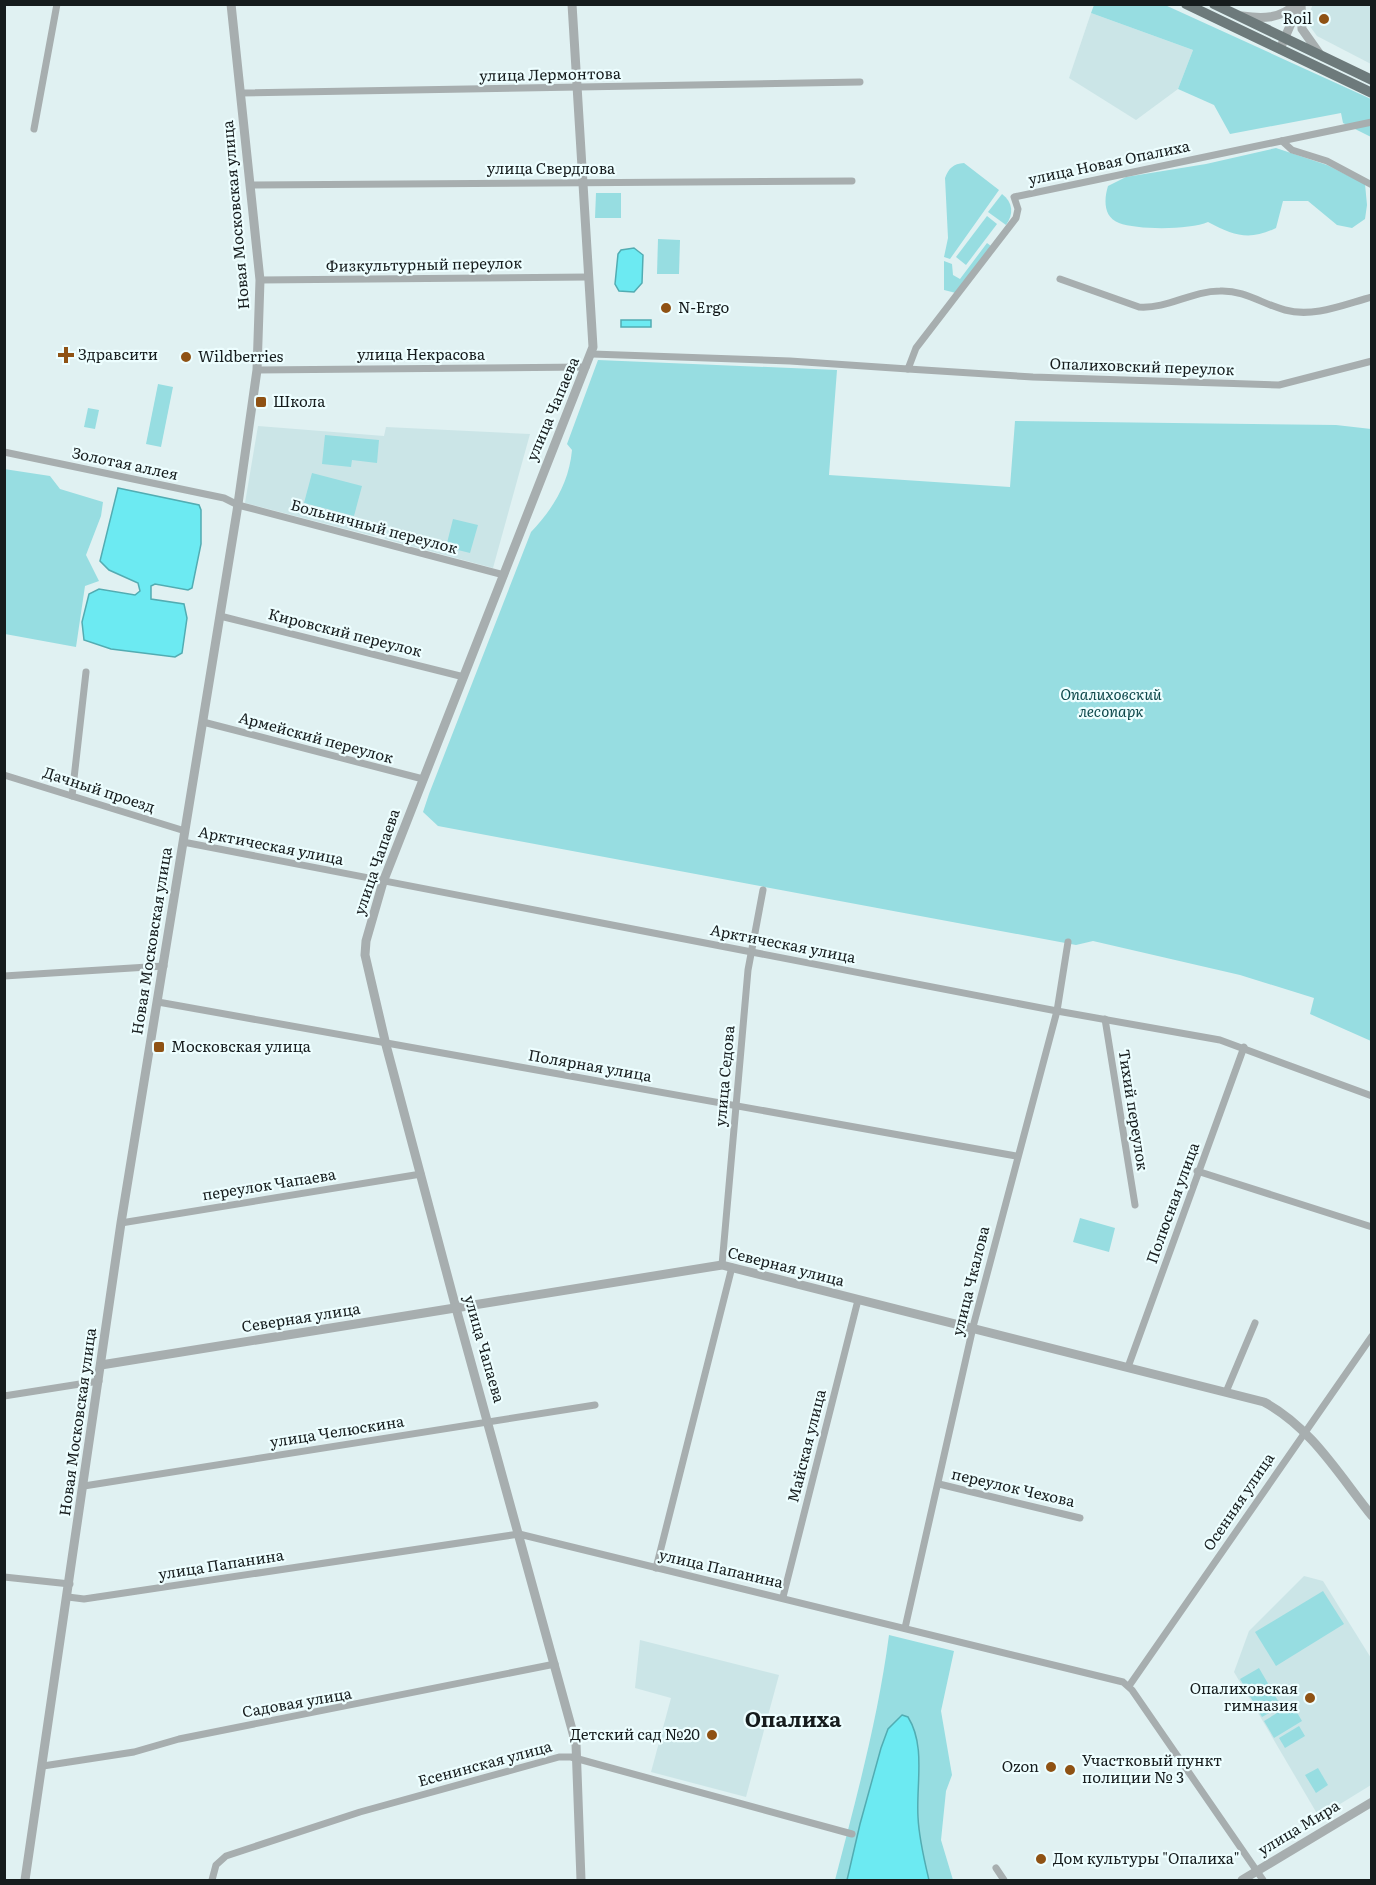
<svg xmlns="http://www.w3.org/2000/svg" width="1376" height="1885" viewBox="0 0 1376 1885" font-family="Literata,serif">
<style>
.built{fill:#cbe5e7}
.green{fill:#97dde1}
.water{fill:#6ceaf2;stroke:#52acb2;stroke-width:1.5}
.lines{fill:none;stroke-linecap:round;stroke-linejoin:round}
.minor{stroke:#a7aeaf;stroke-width:7}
.tertiary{stroke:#a7aeaf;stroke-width:9}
.primary{stroke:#6d7a7b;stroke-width:10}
.poi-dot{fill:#8f5214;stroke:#edfeff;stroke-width:2}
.labels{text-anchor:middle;stroke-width:4.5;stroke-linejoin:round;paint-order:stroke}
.poi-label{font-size:15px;fill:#161c1d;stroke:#edfeff;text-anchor:start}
.street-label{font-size:15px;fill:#161c1d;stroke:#edfeff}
.park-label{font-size:15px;font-style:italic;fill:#0f494c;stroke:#edfeff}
.district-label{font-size:21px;font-weight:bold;fill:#161c1d;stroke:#edfeff}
</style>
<rect width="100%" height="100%" fill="#e0f1f2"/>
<g class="built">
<polygon points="1313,4 1371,5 1371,64 1317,36 1309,25 1309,14"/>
<polygon points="1091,13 1193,50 1178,89 1136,120 1069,78"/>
<polygon points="258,426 384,436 386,427 530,434 493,568 385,539 383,536 373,536 245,503"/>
<polygon points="1304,1576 1323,1581 1371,1658 1371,1785 1319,1817 1234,1672 1249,1631"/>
<polygon points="640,1640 779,1675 746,1797 651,1772 671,1698 635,1688"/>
</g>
<g class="green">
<polygon points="1094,5 1165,5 1371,99 1371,137 1343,123 1341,113 1230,134 1214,105 1178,89 1193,50 1091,13"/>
<path d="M1276 148 1327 165 1365 184 1367 205 1365 219 1352 228 1337 225 1308 201H1283L1276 228C1249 241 1235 236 1208 222 1190 230 1137 230 1119 223 1103 217 1104 199 1108 186L1126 177 1206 164Z"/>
<path d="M964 163 999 190 950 259 944 257 948 238 945 178C949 168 953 164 964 163Z"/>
<polygon points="596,193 621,193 621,218 595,218"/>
<path d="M1002 194C1013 202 1014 214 1006 225L988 212Z"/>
<polygon points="987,216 997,224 966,265 956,257"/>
<polygon points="658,239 680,240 679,274 657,274"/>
<polygon points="987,243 991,246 956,293 944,290 944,261 952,264 953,275 960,279"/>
<path d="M598 360 837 370 829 475 1010 487 1015 421 1336 425 1371 429V1041L1310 1014 1314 998 1240 975 1093 941 1076 945 438 826 423 812 429 794 531 532C553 509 569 483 572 450L567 444Z"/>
<polygon points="158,384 173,387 161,447 146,444"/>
<polygon points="88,408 99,410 95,429 84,427"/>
<polygon points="325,435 379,440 377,463 352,460 351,467 322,464"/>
<polygon points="4,469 50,476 60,489 103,502 101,516 86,555 99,581 85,586 76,647 5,634"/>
<polygon points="312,473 362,486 354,516 304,503"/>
<polygon points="453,519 478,525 470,553 446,547"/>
<polygon points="1080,1218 1115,1228 1109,1252 1073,1242"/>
<polygon points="1323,1591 1344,1624 1276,1666 1255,1632"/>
<path d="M889 1635 954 1651 941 1711 952 1775 946 1791 941 1840 953 1880H835C856 1799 878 1719 889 1635Z"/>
<polygon points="1259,1668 1281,1706 1262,1717 1240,1679"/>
<polygon points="1292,1704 1302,1721 1274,1738 1264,1721"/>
<polygon points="1299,1726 1305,1736 1285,1748 1279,1738"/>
<polygon points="1318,1768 1328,1785 1316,1793 1305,1775"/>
</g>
<g class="water">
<polygon points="634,248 643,255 642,283 634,292 619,291 615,284 618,254 621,250"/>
<rect x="621" y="320" width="30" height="7"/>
<polygon points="118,488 199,505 201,510 201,544 192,588 188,590 155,584 151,586 151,599 184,604 187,618 182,653 175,657 111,649 84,640 82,622 89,594 99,589 135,595 140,591 138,583 109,570 100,561"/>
<path d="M902 1715 908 1717C926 1746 916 1784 918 1817 919 1839 924 1859 929 1880H847L860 1824 881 1748 888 1729Z"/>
</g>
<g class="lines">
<g class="minor">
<polyline points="240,93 860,82"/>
<polyline points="34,129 57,4"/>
<polyline points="1282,141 1292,150 1327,161 1372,185"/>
<polyline points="250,185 852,181"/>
<path d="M1060 279 1139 307C1168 309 1191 291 1220 291 1245 290 1262 304 1285 310 1314 318 1345 304 1372 297"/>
<polyline points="260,280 588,277"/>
<polyline points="592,354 790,361 908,369 916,348 1016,218 1018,209 1014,197 1372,122"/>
<polyline points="908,369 1033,377 1279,385 1372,361"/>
<polyline points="257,370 586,367"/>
<polyline points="4,452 224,498 238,505 504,575"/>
<polyline points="220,616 464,677"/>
<polyline points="203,722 423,779"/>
<polyline points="4,775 185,831"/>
<polyline points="72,796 86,672"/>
<polyline points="183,842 1057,1011 1220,1040 1372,1096"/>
<polyline points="4,976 164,966"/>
<polyline points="158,1002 1016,1156"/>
<polyline points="1105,1019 1135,1205"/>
<polyline points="1197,1171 1372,1227"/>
<polyline points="121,1223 421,1174"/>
<polyline points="722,1265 748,970 763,890"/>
<polyline points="1128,1367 1244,1047"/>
<polyline points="1226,1392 1255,1323"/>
<polyline points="4,1396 99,1381"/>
<polyline points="939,1484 1080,1518"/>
<polyline points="84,1486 595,1405"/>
<polyline points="656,1568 732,1267"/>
<polyline points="4,1577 70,1584"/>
<polyline points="68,1597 84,1599 519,1534 1123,1682 1132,1690 1263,1880"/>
<polyline points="783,1597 858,1300"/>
<polyline points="905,1628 974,1323 1057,1011 1068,942"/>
<polyline points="1129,1686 1372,1336"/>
<polyline points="43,1766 134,1752 179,1739 555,1664"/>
<polyline points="996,1868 1004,1880"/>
<polyline points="212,1880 216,1865 226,1856 360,1812 559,1757 571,1757 852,1834"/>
</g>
<g class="tertiary">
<polyline points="572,4 593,347 383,882 366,941 365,955 386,1045 456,1308 576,1744 581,1880"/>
<polyline points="1301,4 1302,29 1319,53"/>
<path d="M1242 16C1263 19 1280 19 1296 4"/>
<polyline points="1280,49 1299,5"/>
<path d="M101 1365 722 1265 1264 1402C1311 1427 1339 1475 1372 1516"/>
<polyline points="25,1880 121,1223 237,511 257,370 260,280 231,4"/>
<polyline points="1242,1880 1372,1802"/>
</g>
<g class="primary">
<polyline points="1186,4 1372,93"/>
<polyline points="1214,4 1372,80"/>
</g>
</g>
<g class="poi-dot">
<circle cx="1324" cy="19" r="6"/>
<circle cx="666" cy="308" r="6"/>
<path d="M63 346h6v6h6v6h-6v6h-6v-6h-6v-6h6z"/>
<circle cx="186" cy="357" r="6"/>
<rect x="255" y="396" width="12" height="12" rx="3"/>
<rect x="153" y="1041" width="12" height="12" rx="3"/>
<circle cx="1310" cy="1698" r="6"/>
<circle cx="712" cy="1735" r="6"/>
<circle cx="1051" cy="1767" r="6"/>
<circle cx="1070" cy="1770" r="6"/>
<circle cx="1041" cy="1859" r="6"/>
</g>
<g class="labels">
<g class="poi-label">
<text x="1312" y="24" text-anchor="end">Roil</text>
<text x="678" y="313">N-Ergo</text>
<text x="78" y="360">Здравсити</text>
<text x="198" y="362">Wildberries</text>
<text x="273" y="407">Школа</text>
<text x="171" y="1052">Московская улица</text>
<text x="1298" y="1694" text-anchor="end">Опалиховская<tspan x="1298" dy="17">гимназия</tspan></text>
<text x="700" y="1740" text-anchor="end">Детский сад №20</text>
<text x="1082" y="1766">Участковый пункт<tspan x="1082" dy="17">полиции № 3</tspan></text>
<text x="1039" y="1772" text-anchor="end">Ozon</text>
<text x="1053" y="1864">Дом культуры "Опалиха"</text>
</g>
<g class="street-label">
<text transform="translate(550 75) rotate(-1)" y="5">улица Лермонтова</text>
<text transform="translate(1109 163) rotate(-12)" y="5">улица Новая Опалиха</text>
<text x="551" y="174">улица Свердлова</text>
<text transform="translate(236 215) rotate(-95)" y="5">Новая Московская улица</text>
<text transform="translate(424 265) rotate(-1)" y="5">Физкультурный переулок</text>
<text x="421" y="360">улица Некрасова</text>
<text transform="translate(1142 367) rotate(2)" y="5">Опалиховский переулок</text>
<text transform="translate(553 409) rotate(-67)" y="5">улица Чапаева</text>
<text transform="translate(125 464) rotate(12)" y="5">Золотая аллея</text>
<text transform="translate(374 527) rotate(15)" y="5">Больничный переулок</text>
<text transform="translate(345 633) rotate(14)" y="5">Кировский переулок</text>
<text transform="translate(316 738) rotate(15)" y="5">Армейский переулок</text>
<text transform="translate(99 790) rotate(18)" y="5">Дачный проезд</text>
<text transform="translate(271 846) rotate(11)" y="5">Арктическая улица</text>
<text transform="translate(377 862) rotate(-71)" y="5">улица Чапаева</text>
<text transform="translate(152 941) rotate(-81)" y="5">Новая Московская улица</text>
<text transform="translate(783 944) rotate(11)" y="5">Арктическая улица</text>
<text transform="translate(590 1066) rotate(10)" y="5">Полярная улица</text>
<text transform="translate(725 1076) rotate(-85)" y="5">улица Седова</text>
<text transform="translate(1133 1110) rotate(81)" y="5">Тихий переулок</text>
<text transform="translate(269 1185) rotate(-9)" y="5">переулок Чапаева</text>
<text transform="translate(1173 1203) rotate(-70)" y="5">Полюсная улица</text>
<text transform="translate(786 1267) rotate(14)" y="5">Северная улица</text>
<text transform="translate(971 1281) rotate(-76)" y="5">улица Чкалова</text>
<text transform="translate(301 1318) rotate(-9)" y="5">Северная улица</text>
<text transform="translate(484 1349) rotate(74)" y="5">улица Чапаева</text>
<text transform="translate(78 1422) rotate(-82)" y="5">Новая Московская улица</text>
<text transform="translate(337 1432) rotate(-9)" y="5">улица Челюскина</text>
<text transform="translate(807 1446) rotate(-76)" y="5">Майская улица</text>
<text transform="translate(1013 1488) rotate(13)" y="5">переулок Чехова</text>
<text transform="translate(1239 1502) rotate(-56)" y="5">Осенняя улица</text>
<text transform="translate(221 1565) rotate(-9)" y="5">улица Папанина</text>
<text transform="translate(721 1569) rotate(13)" y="5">улица Папанина</text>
<text transform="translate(297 1703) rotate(-10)" y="5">Садовая улица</text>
<text transform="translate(485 1764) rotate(-15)" y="5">Есенинская улица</text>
<text transform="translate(1299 1828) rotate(-31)" y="5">улица Мира</text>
</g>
<g class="park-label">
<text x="1111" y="700">Опалиховский<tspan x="1111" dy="17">лесопарк</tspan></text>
</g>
<g class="district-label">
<text x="793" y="1727">Опалиха</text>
</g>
</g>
<rect width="1376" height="1885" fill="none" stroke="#161c1d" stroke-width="12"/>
</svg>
